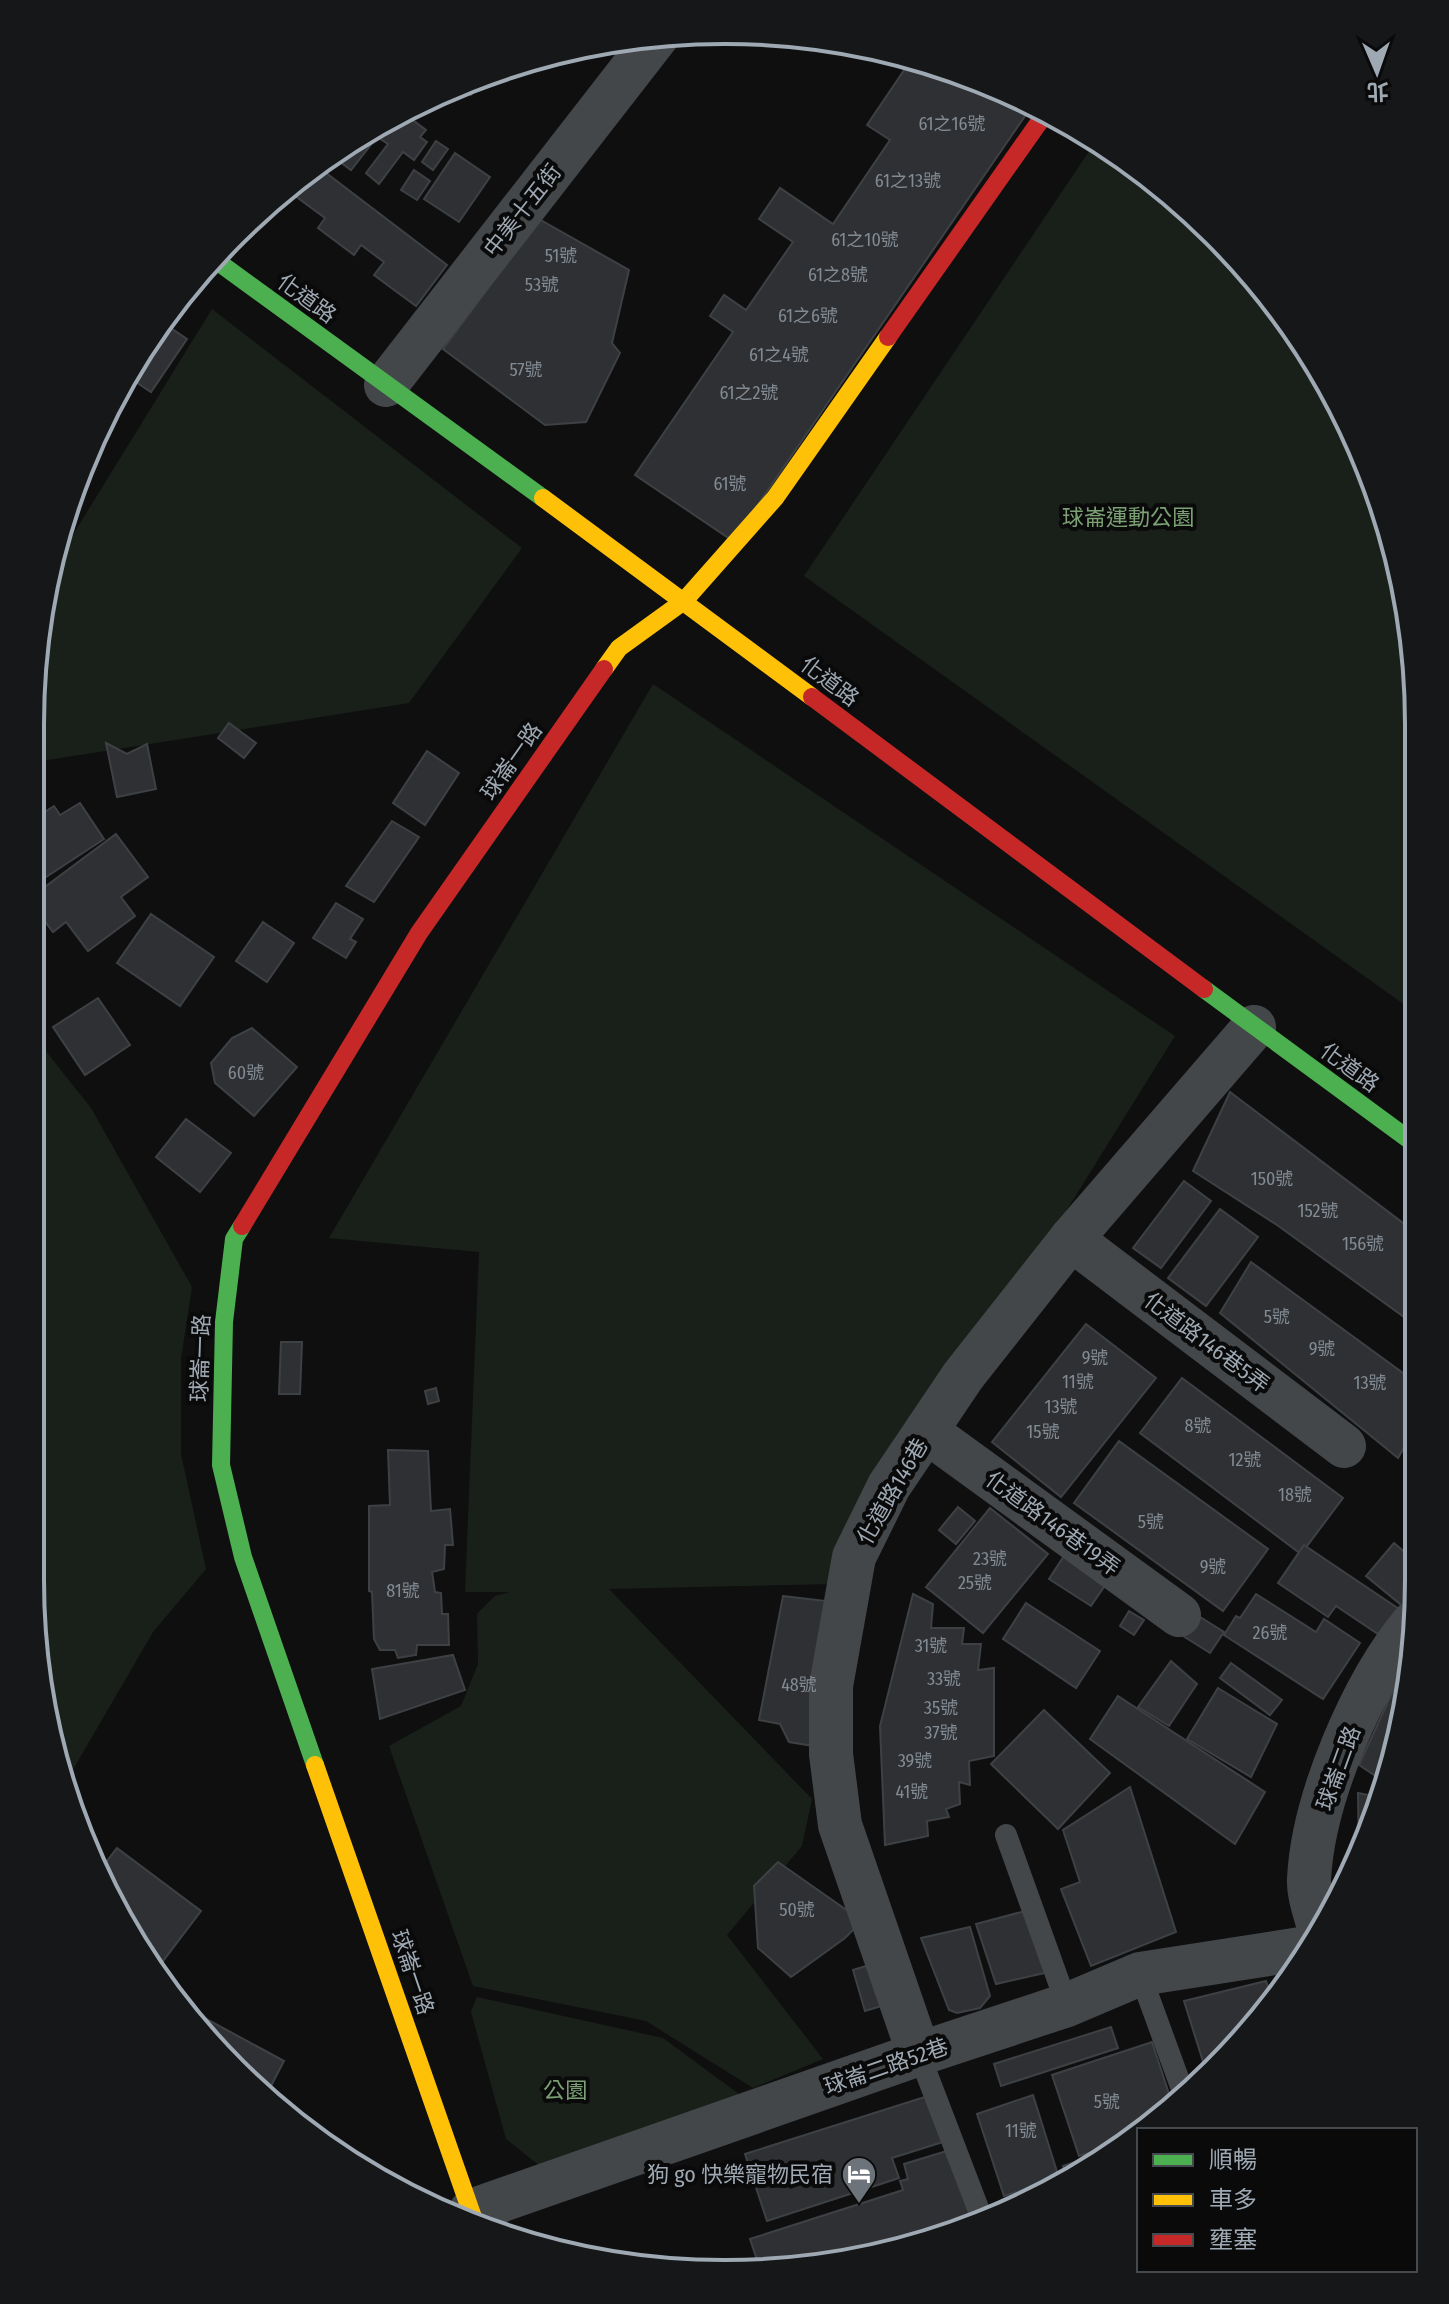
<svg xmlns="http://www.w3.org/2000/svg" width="1449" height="2304" viewBox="0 0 1449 2304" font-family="'Fira Sans Condensed','Noto Sans TC',sans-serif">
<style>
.green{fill:#19201a}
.building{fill:#2f3033;stroke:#3e4144;stroke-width:2}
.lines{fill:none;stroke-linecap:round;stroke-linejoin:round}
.lane{stroke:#444749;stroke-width:22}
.street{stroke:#444749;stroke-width:44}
.fast{stroke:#4caf50;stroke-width:18}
.slow{stroke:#ffc107;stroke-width:18}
.jam{stroke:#c62828;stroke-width:18}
.labels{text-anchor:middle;stroke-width:8;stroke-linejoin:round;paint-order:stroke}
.number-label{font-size:18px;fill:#828b93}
.street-label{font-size:22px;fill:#9ea9b3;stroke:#0a0a0b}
.park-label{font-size:22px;fill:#7aa073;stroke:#0a0a0b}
.poi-label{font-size:22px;fill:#9ea9b3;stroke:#0a0a0b;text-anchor:end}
.rim{fill:none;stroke:#9ea9b3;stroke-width:4}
</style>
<rect width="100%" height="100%" fill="#0f0f10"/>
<g class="green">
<polygon points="1096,141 1148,174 1247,267 1326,378 1395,544 1417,679 1416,1013 804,576"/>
<polygon points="212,309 522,548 409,703 35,762 36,634 55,564"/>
<polygon points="653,684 1175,1036 834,1584 609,1589 812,1799 802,1846 727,1935 823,2059 753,2088 646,2021 473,1986 389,1746 461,1706 478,1664 477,1614 495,1596 510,1592 465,1592 479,1252 329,1238"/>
<polygon points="33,1035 91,1108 192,1287 181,1359 181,1454 206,1569 153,1632 64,1785 30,1579"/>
<polygon points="477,1997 663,2038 739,2094 714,2106 545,2170 506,2139 471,2012"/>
</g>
<g class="building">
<polygon points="913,57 1034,103 733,541 635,475 733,332 710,316 724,295 746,310 793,242 759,219 780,188 833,224 890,140 867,125"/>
<polygon points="485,74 471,95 458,87"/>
<polygon points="402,112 426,130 420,137 427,142 414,160 403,152 379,184 366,173 388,144 377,137 351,170 332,156 378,123"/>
<polygon points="436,141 448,149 433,170 422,162"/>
<polygon points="455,153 490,177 459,222 424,199"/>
<polygon points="317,166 447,265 416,306 374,275 384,262 361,245 354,255 318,228 325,218 287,190 279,201 274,197"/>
<polygon points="414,170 430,181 417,200 401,190"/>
<polygon points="539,219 629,270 612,343 620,353 586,422 545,425 443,349"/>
<polygon points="162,322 187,339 151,392 130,378"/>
<polygon points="229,723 256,743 244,758 218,738"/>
<polygon points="106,743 127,754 147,744 156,789 117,797"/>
<polygon points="427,751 459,773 425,825 393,803"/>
<polygon points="80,803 104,839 34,885 35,818 54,806 60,815"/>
<polygon points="392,821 419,837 374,902 346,886"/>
<polygon points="116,834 148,877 121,897 135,916 88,951 66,922 53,932 34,907 34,895"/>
<polygon points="336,903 363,919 350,939 356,942 346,958 313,938"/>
<polygon points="151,914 214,957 180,1006 117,963"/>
<polygon points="263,922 294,943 267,982 236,961"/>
<polygon points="98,998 130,1045 85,1075 53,1027"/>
<polygon points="252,1028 297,1067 254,1116 215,1083 211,1063 232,1038"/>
<polygon points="1230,1092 1415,1232 1415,1325 1277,1225 1193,1171"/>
<polygon points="186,1119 231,1153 200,1192 156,1157"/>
<polygon points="1184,1181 1211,1201 1161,1268 1133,1248"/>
<polygon points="1220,1209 1258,1237 1206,1306 1168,1278"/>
<polygon points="1251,1262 1414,1381 1414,1430 1398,1458 1220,1313"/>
<polygon points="1086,1324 1156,1378 1061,1497 992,1442"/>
<polygon points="281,1342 302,1342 300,1394 279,1394"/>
<polygon points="1182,1378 1343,1498 1301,1554 1140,1433"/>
<polygon points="436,1388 439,1401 428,1404 425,1391"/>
<polygon points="1119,1441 1268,1549 1223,1611 1074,1503"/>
<polygon points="388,1450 428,1451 431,1511 450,1509 453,1545 445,1545 444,1569 432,1572 435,1592 441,1593 442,1614 448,1614 449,1645 417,1645 416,1655 398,1658 395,1650 380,1650 374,1639 372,1592 369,1591 369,1506 390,1505"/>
<polygon points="958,1507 975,1521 956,1544 939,1530"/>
<polygon points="990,1508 1048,1554 983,1633 926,1587"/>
<polygon points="1394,1543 1414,1560 1413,1599 1405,1608 1366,1576"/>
<polygon points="1304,1545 1399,1609 1381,1636 1336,1606 1328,1617 1278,1583"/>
<polygon points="1064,1556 1106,1584 1091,1606 1049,1579"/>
<polygon points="913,1594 933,1604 931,1628 964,1628 962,1644 981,1644 978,1670 994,1668 994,1756 969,1761 970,1785 959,1782 960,1804 946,1809 949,1817 927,1821 928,1836 885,1845 880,1726"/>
<polygon points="1256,1594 1316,1632 1324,1619 1360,1643 1323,1699 1224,1635 1236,1616 1240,1618"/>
<polygon points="783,1596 843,1603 820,1747 789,1742 780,1724 759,1720"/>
<polygon points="1026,1603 1100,1651 1076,1688 1003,1639"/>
<polygon points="1129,1611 1144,1620 1134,1635 1120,1626"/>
<polygon points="1197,1615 1224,1632 1210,1653 1183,1636"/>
<polygon points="453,1655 465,1690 380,1719 372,1669"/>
<polygon points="1171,1661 1197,1684 1169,1726 1138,1707"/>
<polygon points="1231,1663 1282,1700 1270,1715 1220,1678"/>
<polygon points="1396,1684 1409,1685 1383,1781 1359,1765"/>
<polygon points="1218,1688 1277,1724 1251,1777 1187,1739"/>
<polygon points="1118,1696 1265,1792 1235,1844 1090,1739"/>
<polygon points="1044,1710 1110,1773 1058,1829 991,1764"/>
<polygon points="1130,1787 1176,1932 1091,1966 1061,1889 1080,1882 1063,1830"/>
<polygon points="1358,1793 1379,1797 1366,1845 1359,1857"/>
<polygon points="117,1848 201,1911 154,1973 147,1966 100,1870"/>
<polygon points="778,1862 862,1921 845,1938 791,1977 758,1948 754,1886"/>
<polygon points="1029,1910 1049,1972 996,1984 976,1924"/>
<polygon points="970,1927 990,1996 980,2008 957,2013 949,2010 921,1938"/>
<polygon points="876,1963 888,2004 865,2011 853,1970"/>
<polygon points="1266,1981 1274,2004 1205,2068 1184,2001"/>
<polygon points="188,2009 284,2061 270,2088 278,2092 274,2101"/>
<polygon points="1111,2027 1118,2048 1001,2086 994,2064"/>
<polygon points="1152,2042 1171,2100 1127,2141 1079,2156 1052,2075"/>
<polygon points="931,2095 946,2141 892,2158 899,2178 767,2221 745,2154"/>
<polygon points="1033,2095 1059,2178 1004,2196 977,2114"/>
<polygon points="1119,2148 1110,2157 1066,2177 1063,2166"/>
<polygon points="950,2150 973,2219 897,2251 760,2269 750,2239 903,2190 900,2181 908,2179 904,2164"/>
</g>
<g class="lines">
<g class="lane">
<polyline points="1006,1835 1067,2005"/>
<polyline points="1140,1974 1182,2089"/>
<polyline points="919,2054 981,2216"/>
</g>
<g class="street">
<polyline points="386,385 658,35"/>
<polyline points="1071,1239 1344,1446"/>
<polyline points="926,1431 1179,1615"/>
<path d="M1319 1928C1315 1912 1308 1894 1309 1879 1313 1799 1362 1684 1413 1623"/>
<polyline points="919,2054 840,1825 831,1754 831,1686 854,1557 889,1486 963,1376 1071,1239 1254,1027"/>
<polyline points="471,2211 919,2054 1067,2005 1140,1974 1307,1948"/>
</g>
<g class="fast">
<polyline points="214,259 543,498"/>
<polyline points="1204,989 1415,1144"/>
<polyline points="242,1226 234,1239 224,1322 221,1465 243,1557 315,1765"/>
</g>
<g class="slow">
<polyline points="543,498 812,697"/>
<polyline points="604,669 619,648 684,601 775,498 888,337"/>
<polyline points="315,1765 475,2223"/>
</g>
<g class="jam">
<polyline points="888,337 1047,111"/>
<polyline points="812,697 1204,989"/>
<polyline points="242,1226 419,933 604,669"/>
</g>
</g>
<defs>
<g id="hotel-pin" transform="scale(1.8)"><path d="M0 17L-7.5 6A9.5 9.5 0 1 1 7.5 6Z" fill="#6c737a" stroke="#0a0a0b"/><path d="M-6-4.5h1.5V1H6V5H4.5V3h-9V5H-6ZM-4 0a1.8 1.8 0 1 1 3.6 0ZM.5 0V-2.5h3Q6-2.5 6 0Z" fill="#fff"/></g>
</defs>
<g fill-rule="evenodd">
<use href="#hotel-pin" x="859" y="2174"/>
</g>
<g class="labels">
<g class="number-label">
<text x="952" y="130">61之16號</text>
<text x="908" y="187">61之13號</text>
<text x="865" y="246">61之10號</text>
<text x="561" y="262">51號</text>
<text x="838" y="281">61之8號</text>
<text x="542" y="291">53號</text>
<text x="808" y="322">61之6號</text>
<text x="779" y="361">61之4號</text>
<text x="526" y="376">57號</text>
<text x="749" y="399">61之2號</text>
<text x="730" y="490">61號</text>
<text x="246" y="1079">60號</text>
<text x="1272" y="1185">150號</text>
<text x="1318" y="1217">152號</text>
<text x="1363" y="1250">156號</text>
<text x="1277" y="1323">5號</text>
<text x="1322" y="1355">9號</text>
<text x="1095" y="1364">9號</text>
<text x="1078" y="1388">11號</text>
<text x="1370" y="1389">13號</text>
<text x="1061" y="1413">13號</text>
<text x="1198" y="1432">8號</text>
<text x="1043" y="1438">15號</text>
<text x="1245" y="1466">12號</text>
<text x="1295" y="1501">18號</text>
<text x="1151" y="1528">5號</text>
<text x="990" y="1565">23號</text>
<text x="1213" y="1573">9號</text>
<text x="975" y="1589">25號</text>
<text x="403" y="1597">81號</text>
<text x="1270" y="1639">26號</text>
<text x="931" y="1652">31號</text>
<text x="944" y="1685">33號</text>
<text x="799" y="1691">48號</text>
<text x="941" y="1714">35號</text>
<text x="941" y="1739">37號</text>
<text x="915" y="1767">39號</text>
<text x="912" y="1798">41號</text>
<text x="797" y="1916">50號</text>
<text x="1107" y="2108">5號</text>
<text x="1021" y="2137">11號</text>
</g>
<g class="street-label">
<text transform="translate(522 210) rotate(-52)" y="8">中美十五街</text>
<text transform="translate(307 298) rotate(36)" y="8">化道路</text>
<text transform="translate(830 681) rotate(37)" y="8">化道路</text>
<text transform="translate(511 761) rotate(-55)" y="8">球崙一路</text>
<text transform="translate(1350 1067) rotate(36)" y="8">化道路</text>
<text transform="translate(1207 1342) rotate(37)" y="8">化道路146巷5弄</text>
<text transform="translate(200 1358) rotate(-88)" y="8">球崙一路</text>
<text transform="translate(892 1491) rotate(-60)" y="8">化道路146巷</text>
<text transform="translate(1053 1523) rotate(36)" y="8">化道路146巷19弄</text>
<text transform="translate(1338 1768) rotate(-70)" y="8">球崙二路</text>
<text transform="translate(413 1972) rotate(71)" y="8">球崙一路</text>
<text transform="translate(886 2066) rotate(-19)" y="8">球崙二路52巷</text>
</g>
<g class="park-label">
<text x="1128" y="525">球崙運動公園</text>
<text x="565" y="2098">公園</text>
</g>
<g class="poi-label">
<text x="833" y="2182">狗 go 快樂寵物民宿</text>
</g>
</g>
<path d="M0 0H1449V2304H0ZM724 44H725A680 680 0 0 1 1405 724V1580A680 680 0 0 1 725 2260H724A680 680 0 0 1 44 1580V724A680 680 0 0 1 724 44Z" fill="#161718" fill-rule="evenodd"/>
<path class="rim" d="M724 44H725A680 680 0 0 1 1405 724V1580A680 680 0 0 1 725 2260H724A680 680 0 0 1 44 1580V724A680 680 0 0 1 724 44Z"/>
<rect x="1137" y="2128" width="280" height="144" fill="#0a0a0b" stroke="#454a4e" stroke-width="2"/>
<rect x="1153" y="2154" width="40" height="12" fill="#4caf50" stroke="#454a4e" stroke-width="2"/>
<text x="1209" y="2168" font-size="24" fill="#9ea9b3">順暢</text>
<rect x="1153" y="2194" width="40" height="12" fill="#ffc107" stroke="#454a4e" stroke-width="2"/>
<text x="1209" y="2208" font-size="24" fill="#9ea9b3">車多</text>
<rect x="1153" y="2234" width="40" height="12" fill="#c62828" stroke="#454a4e" stroke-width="2"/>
<text x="1209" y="2248" font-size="24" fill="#9ea9b3">壅塞</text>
<g transform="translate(1377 72) rotate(178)" stroke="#0a0a0b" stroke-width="6" paint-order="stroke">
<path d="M0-6L14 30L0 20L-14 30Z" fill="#9ea9b3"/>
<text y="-12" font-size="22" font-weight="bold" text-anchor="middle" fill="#9ea9b3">北</text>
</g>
</svg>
